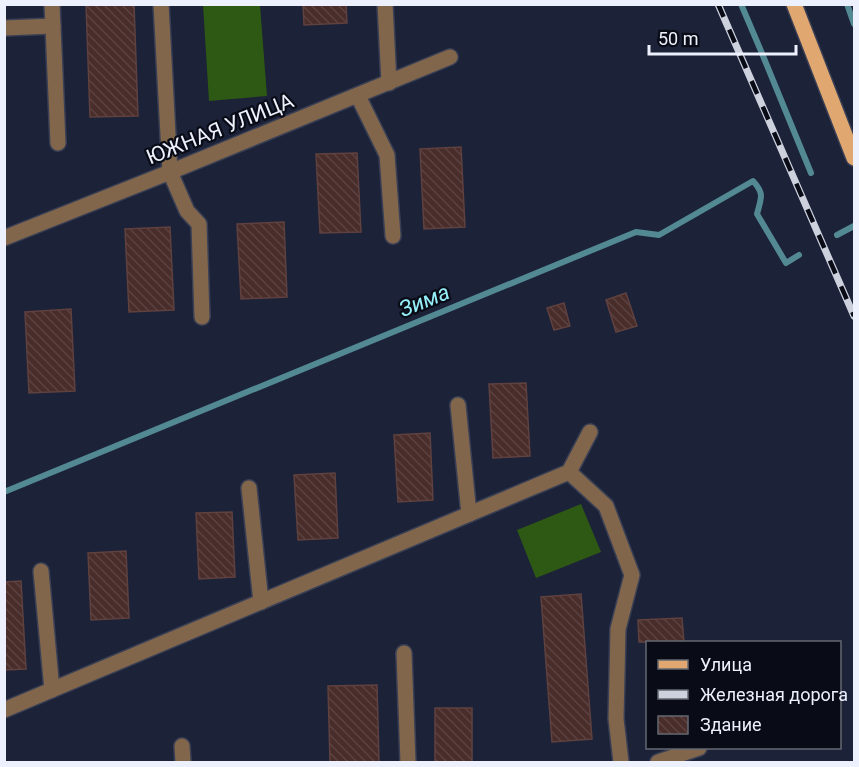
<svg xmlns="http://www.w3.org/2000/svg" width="859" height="767" viewBox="0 0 859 767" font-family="Roboto,sans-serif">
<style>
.pitch{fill:#2d5914}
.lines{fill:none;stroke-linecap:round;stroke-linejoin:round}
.stream{stroke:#538992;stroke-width:6}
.building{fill:url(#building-back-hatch);stroke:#5f413f;stroke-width:1.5}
.minor-casing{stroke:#393f54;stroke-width:18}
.major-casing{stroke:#393f54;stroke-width:18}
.minor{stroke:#81664c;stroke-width:15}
.major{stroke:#e0a870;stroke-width:15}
.rail-casing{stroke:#cdd1de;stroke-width:7}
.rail{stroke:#090c16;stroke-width:4.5;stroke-dasharray:14;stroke-linecap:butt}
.labels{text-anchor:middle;stroke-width:4.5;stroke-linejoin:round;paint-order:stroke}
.street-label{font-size:21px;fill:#edf1fd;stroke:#090c16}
.water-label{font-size:22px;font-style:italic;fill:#95eff9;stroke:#090c16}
</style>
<defs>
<pattern id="building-back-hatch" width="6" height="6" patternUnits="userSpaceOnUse" patternTransform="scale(1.5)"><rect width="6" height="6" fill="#492d2b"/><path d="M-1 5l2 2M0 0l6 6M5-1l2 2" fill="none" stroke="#5b4240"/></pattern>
</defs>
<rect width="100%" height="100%" fill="#1c2238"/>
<g class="pitch">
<polygon points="203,5 260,5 267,96 209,101"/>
<polygon points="581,504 601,552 536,578 517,530"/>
</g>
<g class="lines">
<g class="stream">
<polyline points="741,4 761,51 811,173"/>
<polyline points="847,4 854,24"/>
<polyline points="837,235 854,226"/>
<path d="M4 492 636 232 659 235 753 181C765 194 761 198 757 214L786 263 799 255"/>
</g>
</g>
<g class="building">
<polygon points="86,4 134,4 138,116 90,117"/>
<polygon points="303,4 346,4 347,23 304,25"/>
<polygon points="461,147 465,227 424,229 420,149"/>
<polygon points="357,153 361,232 320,233 316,154"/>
<polygon points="284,222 287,297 241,299 237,224"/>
<polygon points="170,227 174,310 129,312 125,229"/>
<polygon points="626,293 637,326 616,332 606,300"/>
<polygon points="564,303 570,326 554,330 547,308"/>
<polygon points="71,309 75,391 29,393 25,312"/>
<polygon points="526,383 530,456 493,458 489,384"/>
<polygon points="430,433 433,500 398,502 394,435"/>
<polygon points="335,473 338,538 298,540 294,475"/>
<polygon points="232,512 235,577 199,579 196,513"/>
<polygon points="126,551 129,618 91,620 88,553"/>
<polygon points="21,581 26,669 4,670 4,582"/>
<polygon points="581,594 592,739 552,742 541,597"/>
<polygon points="682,618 684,642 639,642 638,620"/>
<polygon points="377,685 379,762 330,762 328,686"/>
<rect x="435" y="708" width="37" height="54"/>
</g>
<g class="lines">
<g class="minor-casing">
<g id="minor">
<polyline points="52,4 58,143"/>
<polyline points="161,4 170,172 187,211 199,224 202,317"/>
<polyline points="385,4 389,83"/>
<polyline points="4,28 53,26"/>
<polyline points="358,96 387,155 393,236"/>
<polyline points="4,238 170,172 450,57"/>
<polyline points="458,405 469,514"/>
<polyline points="569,472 606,506 632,575 618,629 616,719 621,762"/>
<polyline points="249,488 261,602"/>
<polyline points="41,571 52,690"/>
<polyline points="404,653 408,762"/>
<polyline points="4,710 569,472 590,432"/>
<polyline points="182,746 183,762"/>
<polyline points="658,762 699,748"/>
</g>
</g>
<g class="major-casing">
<polyline id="major" points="794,4 854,158"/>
</g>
<use href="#minor" class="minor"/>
<use href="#major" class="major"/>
<g class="rail-casing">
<polyline id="rail" points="718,4 854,316"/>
</g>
<use href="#rail" class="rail"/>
</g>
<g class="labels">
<g class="street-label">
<text transform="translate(220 129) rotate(-22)" y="7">ЮЖНАЯ УЛИЦА</text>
</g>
<g class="water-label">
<text transform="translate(424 300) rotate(-22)" y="8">Зима</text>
</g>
</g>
<rect width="859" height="767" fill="none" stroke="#edf1fd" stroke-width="12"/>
<rect x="646" y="641" width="195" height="108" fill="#090c16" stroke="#646872" stroke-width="1.5"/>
<rect x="658" y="660" width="30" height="9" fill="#e0a870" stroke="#646872" stroke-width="1.5"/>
<text x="700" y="671" font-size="18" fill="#edf1fd">Улица</text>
<rect x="658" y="690" width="30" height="9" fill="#cdd1de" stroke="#646872" stroke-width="1.5"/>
<text x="700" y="701" font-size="18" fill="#edf1fd">Железная дорога</text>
<rect x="658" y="716" width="30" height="18" fill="url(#building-back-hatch)" stroke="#646872" stroke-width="1.5"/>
<text x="700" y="731" font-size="18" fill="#edf1fd">Здание</text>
<path d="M649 45v9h147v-9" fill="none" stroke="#edf1fd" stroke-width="3"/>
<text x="658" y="45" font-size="18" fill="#edf1fd" stroke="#090c16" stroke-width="4.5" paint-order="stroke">50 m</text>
</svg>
